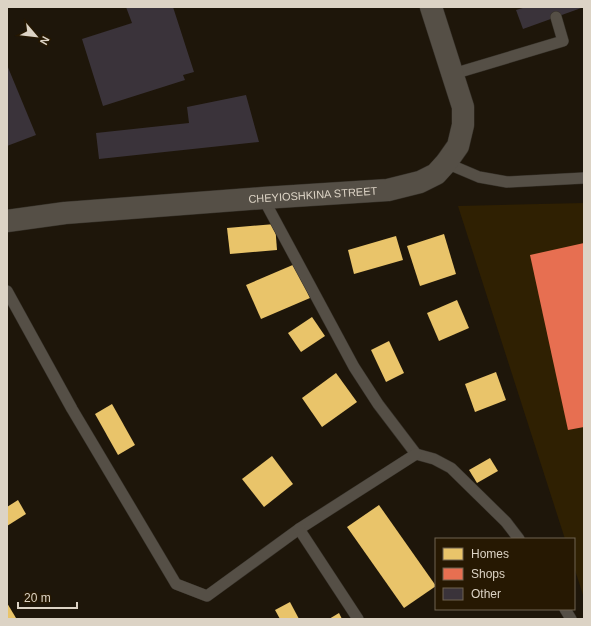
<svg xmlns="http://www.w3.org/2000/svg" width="591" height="626" viewBox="0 0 591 626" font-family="Helvetica,sans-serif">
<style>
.built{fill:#2f2002}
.homes{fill:#e9c46a}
.shops{fill:#e76f51}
.building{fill:#3a333a}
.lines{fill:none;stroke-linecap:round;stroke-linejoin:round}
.service-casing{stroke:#363129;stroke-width:12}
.tertiary-casing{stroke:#363129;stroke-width:23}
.service{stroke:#554f46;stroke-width:11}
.tertiary{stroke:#554f46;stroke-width:22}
.labels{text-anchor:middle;stroke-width:4;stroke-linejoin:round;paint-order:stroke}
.street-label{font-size:11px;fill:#dcd3c5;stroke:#261802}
</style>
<rect width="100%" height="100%" fill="#1e160a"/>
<polygon class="built" points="584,203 584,598 574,567 574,539 565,539 458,206"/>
<g class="homes">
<polygon points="275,224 277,250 230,254 227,228"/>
<polygon points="444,234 456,274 420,286 407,246"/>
<polygon points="396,236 403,260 354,274 348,250"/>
<polygon points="295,264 310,298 261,319 246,285"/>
<polygon points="457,300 469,328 439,341 427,313"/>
<polygon points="312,317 325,336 301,352 288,333"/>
<polygon points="389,341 404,373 386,382 371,350"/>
<polygon points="496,372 506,400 475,412 465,384"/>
<polygon points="336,373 357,402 322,427 302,398"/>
<polygon points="112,404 135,445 118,455 95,414"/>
<polygon points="272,456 293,484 264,507 242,479"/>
<polygon points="490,458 498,471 477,483 469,470"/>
<polygon points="18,500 26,514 7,526 7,507"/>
<polygon points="379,505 436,586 404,608 347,527"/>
<polygon points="290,602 299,619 280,619 275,610"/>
<polygon points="7,603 16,618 14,619 7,619"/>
<polygon points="339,613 342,619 329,619"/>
</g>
<polygon class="shops" points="584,243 584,427 568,430 530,255"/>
<g class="building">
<polygon points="126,7 173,7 194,72 183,75 185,80 103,106 82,39 132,23"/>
<polygon points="526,7 584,7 523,29 516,10"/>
<polygon points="7,65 36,135 7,146"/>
<polygon points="246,95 259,142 99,159 96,133 189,123 187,107"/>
</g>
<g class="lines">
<g class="service-casing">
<g id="service">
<polyline points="453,74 563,41 556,17"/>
<polyline points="446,163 479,177 507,182 584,178"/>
<polyline points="263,198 354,367 378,404 416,454 434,459 451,468 506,522 519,539"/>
<polyline points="7,291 72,409 176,584 207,596 299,529 416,454"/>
<polyline points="299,529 358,619"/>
<polyline points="565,609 571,619"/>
</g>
</g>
<g class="tertiary-casing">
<g id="tertiary">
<path id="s1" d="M7 221 65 213 263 198 388 190 420 182 436 174 446 163 458 146 463 125V107L431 7"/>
</g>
</g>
<use href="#service" class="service"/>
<use href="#tertiary" class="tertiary"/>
</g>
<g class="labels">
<g class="street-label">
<text dy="4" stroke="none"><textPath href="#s1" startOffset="307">CHEYIOSHKINA STREET</textPath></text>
</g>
</g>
<rect width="591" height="626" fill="none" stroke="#dcd3c5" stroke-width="16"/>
<rect x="435" y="538" width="140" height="72" fill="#261802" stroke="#6f6350"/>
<rect x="443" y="548" width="20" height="12" fill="#e9c46a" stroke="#6f6350"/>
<text x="471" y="558" font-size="12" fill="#dcd3c5">Homes</text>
<rect x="443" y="568" width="20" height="12" fill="#e76f51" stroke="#6f6350"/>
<text x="471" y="578" font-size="12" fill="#dcd3c5">Shops</text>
<rect x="443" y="588" width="20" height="12" fill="#3a333a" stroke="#6f6350"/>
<text x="471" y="598" font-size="12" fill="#dcd3c5">Other</text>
<g transform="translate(36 36) rotate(118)" stroke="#261802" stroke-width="3" paint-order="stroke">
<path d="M0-3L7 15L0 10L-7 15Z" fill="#dcd3c5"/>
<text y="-6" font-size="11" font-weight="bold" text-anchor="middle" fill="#dcd3c5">N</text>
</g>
<path d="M18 602v6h59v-6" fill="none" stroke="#dcd3c5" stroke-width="2"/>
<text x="24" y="602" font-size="12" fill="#dcd3c5" stroke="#261802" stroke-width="3" paint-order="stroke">20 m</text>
</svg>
